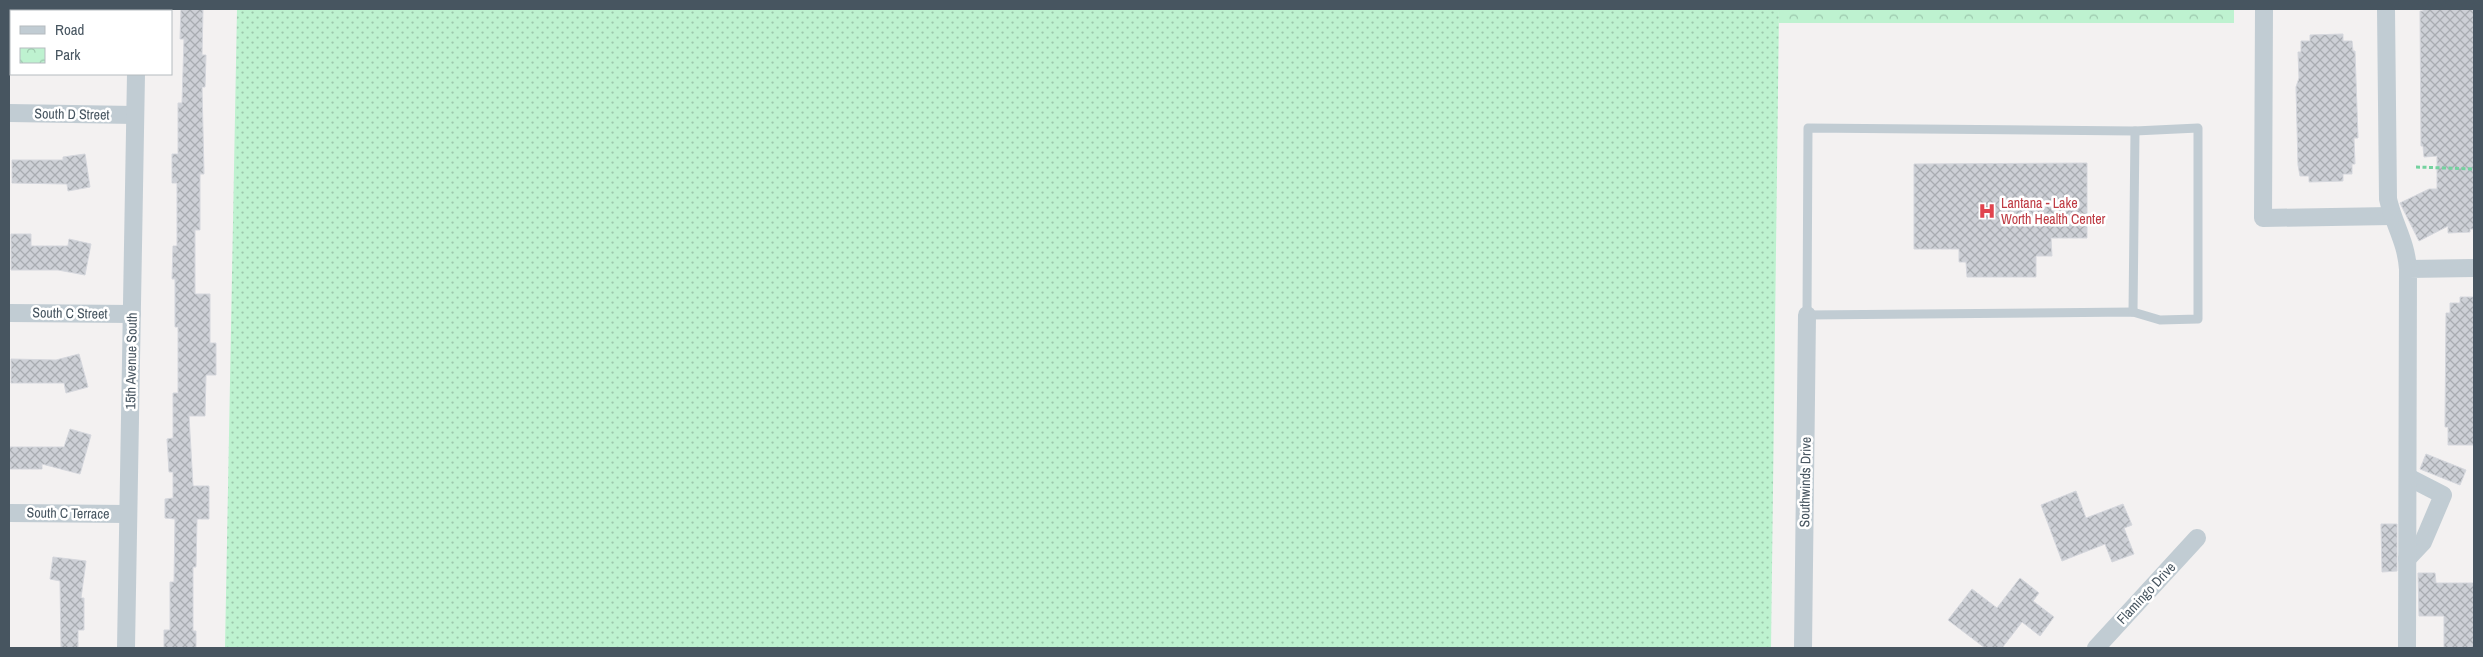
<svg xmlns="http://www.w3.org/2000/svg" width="2483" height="657" viewBox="0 0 2483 657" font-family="'Archivo Narrow',sans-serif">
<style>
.grass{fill:url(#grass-dots)}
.park{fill:url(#park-crowns)}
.building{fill:url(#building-cross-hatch);stroke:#d5d7dd}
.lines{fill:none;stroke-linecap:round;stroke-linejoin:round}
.path{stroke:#74d29f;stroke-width:3;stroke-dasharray:4 2.5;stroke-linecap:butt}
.service{stroke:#c1ccd3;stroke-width:9}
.minor{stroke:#c1ccd3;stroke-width:18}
.labels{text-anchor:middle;stroke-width:5;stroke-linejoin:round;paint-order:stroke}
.street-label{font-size:14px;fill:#475560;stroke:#fff}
.health-label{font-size:14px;fill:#be3a42;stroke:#fff;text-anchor:start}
</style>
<defs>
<pattern id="grass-dots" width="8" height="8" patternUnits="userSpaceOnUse" patternTransform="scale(1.25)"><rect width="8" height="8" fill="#bef2d0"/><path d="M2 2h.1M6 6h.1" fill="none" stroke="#9cc7ac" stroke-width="1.8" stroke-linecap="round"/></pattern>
<pattern id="park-crowns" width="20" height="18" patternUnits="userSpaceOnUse" patternTransform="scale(1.25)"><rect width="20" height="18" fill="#bef2d0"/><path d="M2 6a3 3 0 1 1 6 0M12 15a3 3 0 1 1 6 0" fill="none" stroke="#9cc7ac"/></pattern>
<pattern id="building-cross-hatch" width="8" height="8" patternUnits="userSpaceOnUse" patternTransform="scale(1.25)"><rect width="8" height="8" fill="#cdd0d6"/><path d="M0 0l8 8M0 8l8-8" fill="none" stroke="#a8acb1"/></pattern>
</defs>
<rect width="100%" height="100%" fill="#f3f1f1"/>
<polygon class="grass" points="237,9 1779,9 1771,648 225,648"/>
<rect class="park" x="1779" y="9" width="455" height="14"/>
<g class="building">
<polygon points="181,9 203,9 202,55 206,55 205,87 202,87 204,174 200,174 200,230 195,230 195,294 210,294 210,343 216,343 216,375 206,375 205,416 189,416 193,486 209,486 209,519 197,519 196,567 193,567 193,631 196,631 196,648 164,648 164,630 170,630 170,582 174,582 175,519 165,518 165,499 173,498 173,472 169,472 167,439 173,438 173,393 178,393 178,327 175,327 175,279 172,279 173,246 177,246 177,183 172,183 172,154 178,154 178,103 182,103 184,39 180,39"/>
<polygon points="2423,9 2474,9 2474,229 2470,229 2470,232 2448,233 2448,226 2419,241 2400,203 2429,189 2437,189 2437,156 2424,157 2423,146 2421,146 2420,11 2423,11"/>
<polygon points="2343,34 2343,41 2352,41 2353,51 2355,51 2358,138 2354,138 2355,164 2352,164 2352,174 2343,174 2343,181 2309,182 2309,176 2300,176 2298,165 2296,87 2299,78 2298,52 2301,52 2301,41 2310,41 2310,35"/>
<polygon points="85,154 90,187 68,191 67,184 12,183 12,160 63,160 63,157"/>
<polygon points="2087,163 2087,238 2051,238 2052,256 2036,256 2036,277 1967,277 1966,262 1959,262 1959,249 1914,249 1914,164"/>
<polygon points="11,234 31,234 31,246 68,246 69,239 91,244 85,275 58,270 11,270"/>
<polygon points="2460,297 2474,297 2474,445 2448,445 2448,427 2445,427 2446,313 2450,313 2450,303 2460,303"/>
<polygon points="79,354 88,387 66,393 64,383 11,383 11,359 56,360"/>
<polygon points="70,429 91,435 80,474 42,464 42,469 9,469 9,447 64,447"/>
<polygon points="2426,454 2466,470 2460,485 2420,469"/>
<polygon points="2076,491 2086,518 2123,504 2132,525 2124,528 2134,554 2112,562 2105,544 2062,561 2041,505"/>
<polygon points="2381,524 2397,524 2397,571 2382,572"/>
<polygon points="53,557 86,561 81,598 84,598 84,630 78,630 78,648 61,648 60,581 50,579"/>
<polygon points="2418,573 2435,573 2436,583 2474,583 2474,648 2444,648 2444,616 2419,616"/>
<polygon points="2020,578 2039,593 2033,601 2054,617 2040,636 2022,622 2002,648 1985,648 1948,620 1972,589 1997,608"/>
</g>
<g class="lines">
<polyline class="path" points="2416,167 2474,169"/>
<g class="service">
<polygon points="1808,128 2135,131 2198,128 2198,319 2160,320 2133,312 1807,315"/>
<polyline points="2133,312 2135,131"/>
</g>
<g class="minor">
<polyline points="2264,9 2263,218 2392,216"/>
<path d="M2386 9 2388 199C2394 225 2406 241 2408 269"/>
<polyline points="137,11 137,9"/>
<polyline points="9,113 135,115"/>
<polyline points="9,313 132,314"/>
<polyline points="9,513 128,514"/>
<polyline points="2407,559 2423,542 2443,495 2408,477"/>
<polyline points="126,648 136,74"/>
<polyline points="1803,648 1807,315"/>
<polyline points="2096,648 2197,538"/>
<polyline points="2407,648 2408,269 2474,268"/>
</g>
</g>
<defs>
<g id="hospital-bare" transform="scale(1.35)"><path d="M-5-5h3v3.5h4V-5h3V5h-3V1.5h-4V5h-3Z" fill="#e0444e" stroke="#fff" stroke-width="2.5" paint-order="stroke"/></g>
</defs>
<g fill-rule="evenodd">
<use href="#hospital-bare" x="1987" y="211"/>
</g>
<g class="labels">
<g class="street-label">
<text transform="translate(72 114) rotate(1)" y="5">South D Street</text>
<text transform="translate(70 313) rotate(1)" y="5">South C Street</text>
<text transform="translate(131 361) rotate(-89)" y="5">15th Avenue South</text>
<text transform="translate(1805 482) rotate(-89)" y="5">Southwinds Drive</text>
<text transform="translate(68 513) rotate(1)" y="5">South C Terrace</text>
<text transform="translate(2146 593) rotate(-47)" y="5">Flamingo Drive</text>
</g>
<g class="health-label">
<text x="2001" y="208">Lantana - Lake<tspan x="2001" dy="16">Worth Health Center</tspan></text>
</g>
</g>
<rect width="2483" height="657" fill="none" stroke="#475560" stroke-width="20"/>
<rect x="10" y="10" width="162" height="65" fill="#ffffff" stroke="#b5bbbf"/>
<rect x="20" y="26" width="25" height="8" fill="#c1ccd3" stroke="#b5bbbf"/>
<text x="55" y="35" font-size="15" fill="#475560">Road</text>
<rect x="20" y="48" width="25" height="15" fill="url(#park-crowns)" stroke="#b5bbbf"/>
<text x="55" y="60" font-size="15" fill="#475560">Park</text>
</svg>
